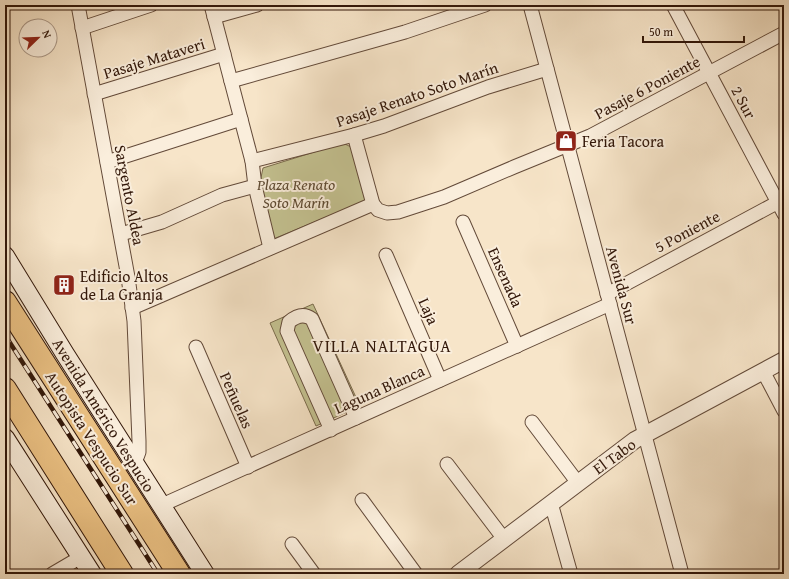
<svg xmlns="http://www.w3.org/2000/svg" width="789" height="579" viewBox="0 0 789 579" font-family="'Gentium Book Plus',serif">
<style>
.green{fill:#c4c291;stroke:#7b6c4d}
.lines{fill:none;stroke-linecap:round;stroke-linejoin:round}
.minor-casing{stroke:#634a39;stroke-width:15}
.tertiary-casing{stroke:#634a39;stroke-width:18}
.secondary-casing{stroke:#321709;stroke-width:20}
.motorway-casing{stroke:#321709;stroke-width:24}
.minor{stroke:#faeedc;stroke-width:13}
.tertiary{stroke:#faeedc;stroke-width:16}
.secondary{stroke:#faeedc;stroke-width:18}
.motorway{stroke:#ecc284;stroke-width:22}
.rail-casing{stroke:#321709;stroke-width:4.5}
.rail{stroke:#faeedc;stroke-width:3;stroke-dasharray:9;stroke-linecap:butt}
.labels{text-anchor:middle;stroke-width:4;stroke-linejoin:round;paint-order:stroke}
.street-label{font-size:16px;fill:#321709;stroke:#faeedc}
.poi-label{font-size:16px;fill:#321709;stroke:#faeedc;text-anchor:start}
.park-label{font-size:16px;font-style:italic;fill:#5e4a32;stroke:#faeedc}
.neighbourhood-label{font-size:17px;letter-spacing:1px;fill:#321709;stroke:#faeedc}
</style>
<rect width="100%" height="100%" fill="#f7e5c9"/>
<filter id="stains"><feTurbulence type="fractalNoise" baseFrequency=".005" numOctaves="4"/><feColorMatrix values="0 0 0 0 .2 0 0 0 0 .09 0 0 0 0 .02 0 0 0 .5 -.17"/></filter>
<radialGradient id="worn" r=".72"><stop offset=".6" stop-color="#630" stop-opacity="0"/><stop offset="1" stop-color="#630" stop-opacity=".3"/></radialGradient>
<g class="green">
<polygon points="343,143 355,149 365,201 271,240 259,187 263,168"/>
<polygon points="313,304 360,406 316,426 270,323"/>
</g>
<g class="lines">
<g class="minor-casing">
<g id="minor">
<polyline points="78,5 128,277 134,321 139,441 139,452 135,463"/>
<polyline points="211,5 252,161 255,186 270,248"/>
<polyline points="530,5 682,574"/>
<polyline points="673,5 784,214"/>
<polyline points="214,17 257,5"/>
<polyline points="82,28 151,5"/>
<polyline points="231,81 405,32 485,5"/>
<polyline points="94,94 224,54"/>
<polyline points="354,135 373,204 378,210 387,213 398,212 444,197 514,167 590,136 784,33"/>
<polyline points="252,161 354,135 384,126 488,87 547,69"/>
<polyline points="107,162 241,119"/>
<polyline points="463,222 517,346"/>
<polyline points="121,234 162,222 222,195 255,186"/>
<polyline points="386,255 440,380"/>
<polyline points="607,294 784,199"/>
<polyline points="132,308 373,204"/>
<polyline points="196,347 248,467"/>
<polyline points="763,371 784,411"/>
<polyline points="532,422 578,483"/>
<path d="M331 430 287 331 289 322C296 316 304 313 312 319L356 418"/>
<polyline points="447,464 504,539"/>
<polyline points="362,500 416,574"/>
<polyline points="551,503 571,574"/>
<polyline points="162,505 610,304"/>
<polyline points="292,544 314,574"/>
<polyline points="52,574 81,557"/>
</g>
</g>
<g class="tertiary-casing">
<polyline id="tertiary" points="458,574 635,440 784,360"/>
</g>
<g class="secondary-casing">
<g id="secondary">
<polyline points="5,256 65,354 205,574"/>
<polyline points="5,438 92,574"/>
</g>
</g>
<g class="motorway-casing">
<g id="motorway">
<polyline points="5,302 179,574"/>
<polyline points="5,389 122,574"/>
</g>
</g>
<use href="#minor" class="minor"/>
<use href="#tertiary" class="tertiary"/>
<use href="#secondary" class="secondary"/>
<use href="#motorway" class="motorway"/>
<g class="rail-casing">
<polyline id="rail" points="5,335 158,574"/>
</g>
<use href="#rail" class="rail"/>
</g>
<defs>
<g id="shop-square" transform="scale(1.15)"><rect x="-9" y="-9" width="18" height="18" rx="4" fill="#8f2418" stroke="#faeedc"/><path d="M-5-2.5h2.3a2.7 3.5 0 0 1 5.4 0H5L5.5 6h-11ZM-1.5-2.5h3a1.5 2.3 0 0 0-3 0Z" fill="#fff"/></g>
<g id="building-square" transform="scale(1.15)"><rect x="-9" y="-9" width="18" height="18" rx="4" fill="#8f2418" stroke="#faeedc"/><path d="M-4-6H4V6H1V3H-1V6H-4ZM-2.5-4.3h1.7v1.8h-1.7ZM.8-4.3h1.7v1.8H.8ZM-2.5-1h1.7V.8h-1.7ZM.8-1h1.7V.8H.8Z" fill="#fff"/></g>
</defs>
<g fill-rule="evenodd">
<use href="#shop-square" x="566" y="141"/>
<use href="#building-square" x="64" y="285"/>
</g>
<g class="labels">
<g class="street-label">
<text transform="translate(154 58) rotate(-17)" y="6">Pasaje Mataveri</text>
<text transform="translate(647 87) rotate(-28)" y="6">Pasaje 6 Poniente</text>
<text transform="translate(417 94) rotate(-19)" y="6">Pasaje Renato Soto Marín</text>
<text transform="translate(744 102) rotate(62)" y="6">2 Sur</text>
<text transform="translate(130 195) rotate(79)" y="6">Sargento Aldea</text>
<text transform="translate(687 231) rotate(-28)" y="6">5 Poniente</text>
<text transform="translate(506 277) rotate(66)" y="6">Ensenada</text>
<text transform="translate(622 285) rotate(75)" y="6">Avenida Sur</text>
<text transform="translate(429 311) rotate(66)" y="6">Laja</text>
<text transform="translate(379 389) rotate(-24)" y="6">Laguna Blanca</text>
<text transform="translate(237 400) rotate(66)" y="6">Peñuelas</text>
<text transform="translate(104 415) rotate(58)" y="6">Avenida Américo Vespucio</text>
<text transform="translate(92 438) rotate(57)" y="6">Autopista Vespucio Sur</text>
<text transform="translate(614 456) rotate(-36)" y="6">El Tabo</text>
</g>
<g class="poi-label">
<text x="582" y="147">Feria Tacora</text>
<text x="80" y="282">Edificio Altos<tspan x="80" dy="18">de La Granja</tspan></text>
</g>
<g class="park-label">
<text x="296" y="190">Plaza Renato<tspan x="296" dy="18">Soto Marín</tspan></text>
</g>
<g class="neighbourhood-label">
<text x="382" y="352">VILLA NALTAGUA</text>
</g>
</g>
<rect width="789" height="579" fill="none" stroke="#f7e5c9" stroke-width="20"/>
<rect x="6" y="6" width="777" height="567" fill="none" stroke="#321709" stroke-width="2"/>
<rect x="10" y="10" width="769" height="559" fill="none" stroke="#321709"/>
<g transform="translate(38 38) rotate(67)"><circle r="19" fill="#faeedc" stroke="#aa9888"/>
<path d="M0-3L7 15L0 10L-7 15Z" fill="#8f2418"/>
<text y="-6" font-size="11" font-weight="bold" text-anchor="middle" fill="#321709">N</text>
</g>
<path d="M643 36v6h101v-6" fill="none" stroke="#321709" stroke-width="2"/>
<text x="649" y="36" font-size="12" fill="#321709" stroke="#faeedc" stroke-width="3" paint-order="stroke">50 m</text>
<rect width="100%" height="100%" filter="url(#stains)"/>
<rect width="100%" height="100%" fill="url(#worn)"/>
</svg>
